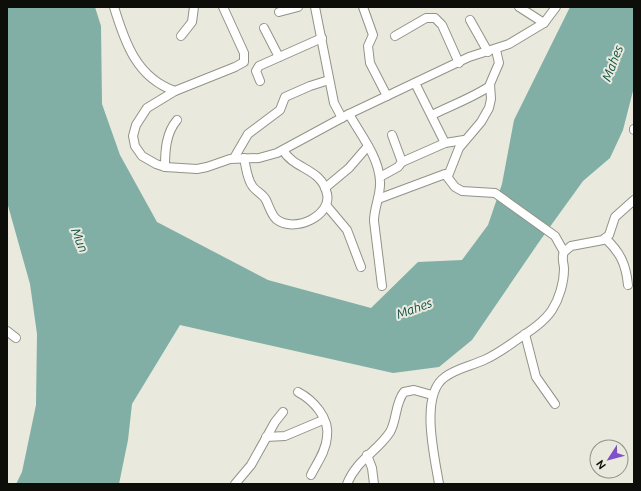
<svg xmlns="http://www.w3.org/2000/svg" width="641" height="491" viewBox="0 0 641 491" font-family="Ubuntu,sans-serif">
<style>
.water{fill:#81afa5}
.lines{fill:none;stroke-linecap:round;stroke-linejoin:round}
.minor-casing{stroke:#929387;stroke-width:10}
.minor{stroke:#fff;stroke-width:8}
.labels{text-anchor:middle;stroke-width:4;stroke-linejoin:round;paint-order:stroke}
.water-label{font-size:13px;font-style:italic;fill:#0f5046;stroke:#e9eadd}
</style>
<rect width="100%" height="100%" fill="#e9eadd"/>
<polygon class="water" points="7,7 95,7 101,26 102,104 120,155 157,222 268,280 371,308 418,262 462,260 488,225 502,184 514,120 570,7 634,7 634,87 623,130 610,158 583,181 539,242 472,340 439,367 393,373 180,325 132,404 128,440 119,484 16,484 22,472 36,405 37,334 30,284 7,202"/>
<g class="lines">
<g class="minor-casing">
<g id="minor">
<path d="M114 7C125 43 137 78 175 91"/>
<polyline points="223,7 244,53 244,62 235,67 175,91 147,108 136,125 133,136 135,146 142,156 156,164 165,167 197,169 207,167 230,159 259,158 277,153 349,114 469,57 509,44 544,23 556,7"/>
<polyline points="315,7 334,103 342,118"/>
<polyline points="363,7 373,35 368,46 370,63 387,96"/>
<polyline points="519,7 544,23"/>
<polyline points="279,12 298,7"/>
<polyline points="470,20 488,52"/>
<polyline points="264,28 279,57"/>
<polyline points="181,36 192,22 194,7"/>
<polyline points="395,36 426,18 435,18 442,25 459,63"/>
<polyline points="260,81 256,71 259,66 322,38"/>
<polyline points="415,83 445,143"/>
<path d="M349 114C360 134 379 157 380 181 381 195 374 207 374 221L382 286"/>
<path d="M432 115C452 105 472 98 490 86"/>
<polyline points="634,129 634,130"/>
<polyline points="234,158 248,134 280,110 285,97 310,86 329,80"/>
<path d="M244 158C246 167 247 180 253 187 257 192 263 194 266 200 269 206 271 214 276 219 295 234 332 215 327 194 322 168 294 170 283 150"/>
<polyline points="402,162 445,143 464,140"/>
<path d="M165 167C165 150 166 133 177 120"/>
<polyline points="448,176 459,148 481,122 489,108 491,99 490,84 499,63 496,50"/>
<polyline points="380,177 398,167 402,162 392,135"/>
<polyline points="325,188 349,168 368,146"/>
<polyline points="378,199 445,174 455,187 462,191 495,193 555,236 564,252"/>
<polyline points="326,205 347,230 361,267"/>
<path d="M605 238C621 253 626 265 628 285"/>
<polyline points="7,331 16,338"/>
<polyline points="525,334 536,377 555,404"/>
<path d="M298 392C313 400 330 418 327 437 326 451 317 463 311 475"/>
<polyline points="266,437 285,436 323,420"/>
<polyline points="367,455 372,468 374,484"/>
<polyline points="235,484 251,465 275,422 283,412"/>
<path d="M347 484C357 459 377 452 390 432 397 420 395 403 404 392L414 390 432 395"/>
<path d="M439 484C435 458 419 395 445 377 457 368 471 366 484 360 496 355 507 347 518 339 530 331 544 322 552 310 559 299 564 283 564 269 564 263 561 258 564 252L571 246 603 240 609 235 615 217 634 200"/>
</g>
</g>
<use href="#minor" class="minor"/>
</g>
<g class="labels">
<g class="water-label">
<text transform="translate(612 63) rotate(-69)" y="5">Mahes</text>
<text transform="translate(80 240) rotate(68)" y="5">Mun</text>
<text transform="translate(414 308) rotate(-20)" y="5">Mahes</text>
</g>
</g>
<rect width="641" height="491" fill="none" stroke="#0d0e09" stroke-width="16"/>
<g transform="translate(609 459) rotate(234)"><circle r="19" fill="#e9eadd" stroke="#919288"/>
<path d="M0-3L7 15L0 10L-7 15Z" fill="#7f50c9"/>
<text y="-6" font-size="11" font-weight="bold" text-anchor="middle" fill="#0d0e09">N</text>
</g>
</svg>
